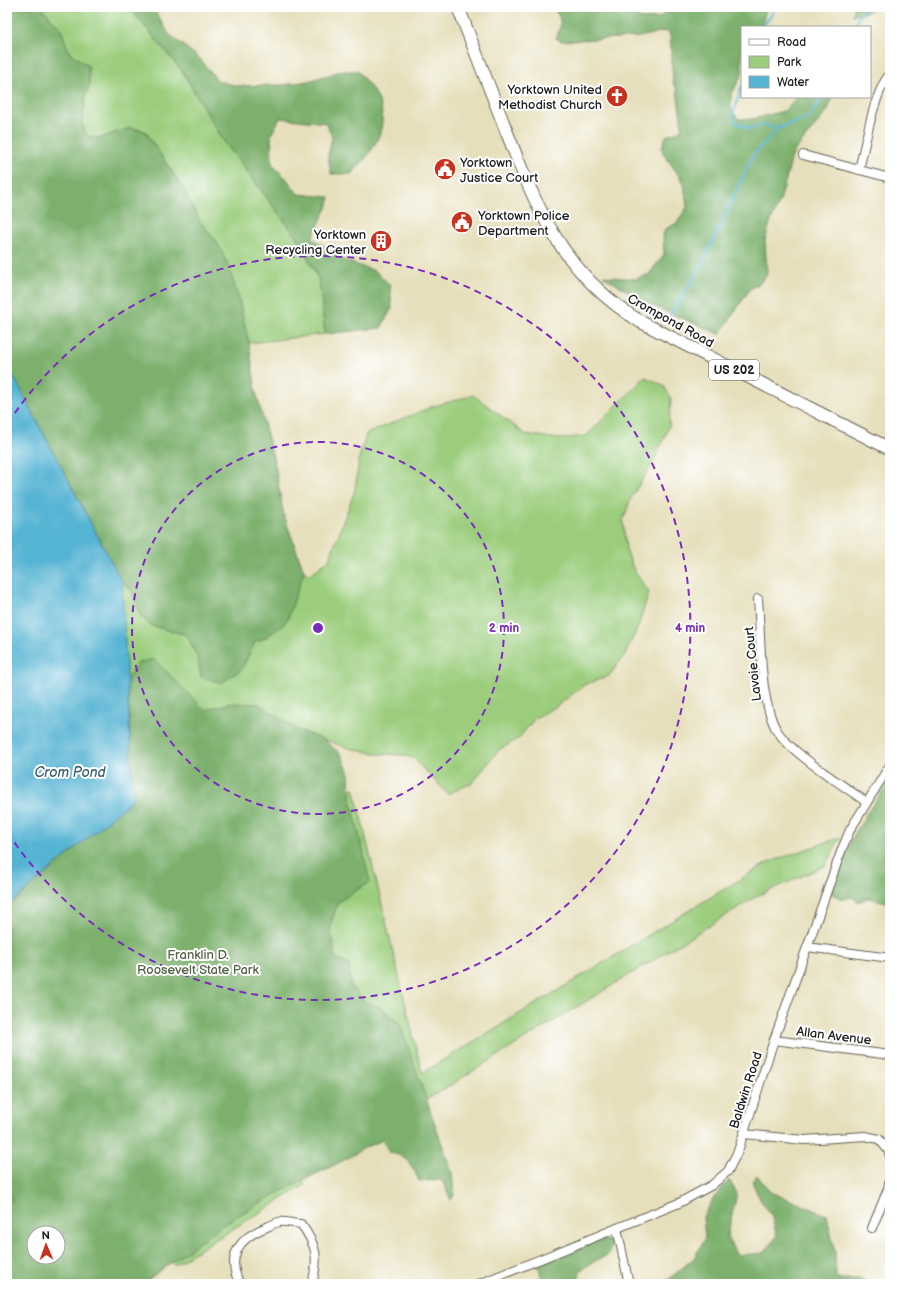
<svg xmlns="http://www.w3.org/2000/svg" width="897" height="1291" viewBox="0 0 897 1291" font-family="'Balsamiq Sans',sans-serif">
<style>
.green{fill:#9bcd7d;stroke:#5c744c;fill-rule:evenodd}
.forest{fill:#7cb06c;stroke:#4c6644;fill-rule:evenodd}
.water{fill:#55b3d3;stroke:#386878}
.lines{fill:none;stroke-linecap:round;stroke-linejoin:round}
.stream{stroke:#55b3d3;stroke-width:2.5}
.minor-casing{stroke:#636054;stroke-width:10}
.highway-casing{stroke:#636054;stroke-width:14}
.minor{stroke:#fff;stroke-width:8}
.highway{stroke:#fff;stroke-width:12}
.ring{fill:none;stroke:#7b2cbf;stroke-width:2;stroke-dasharray:7 5}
.labels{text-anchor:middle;stroke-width:4;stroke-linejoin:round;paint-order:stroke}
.shield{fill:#fff;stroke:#606060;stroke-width:1}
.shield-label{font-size:12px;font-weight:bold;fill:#1c1c1c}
.poi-label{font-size:13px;fill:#1c1c1c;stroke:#fff;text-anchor:end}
.street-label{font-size:13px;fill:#1c1c1c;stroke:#fff}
.park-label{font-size:13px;fill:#4f6343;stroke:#fff}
.water-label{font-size:14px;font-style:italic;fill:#36606e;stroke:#fff}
.centre{fill:#7b2cbf;stroke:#fff;stroke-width:2}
.ring-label{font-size:12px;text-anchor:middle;font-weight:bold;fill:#7b2cbf;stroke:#fff;stroke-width:4;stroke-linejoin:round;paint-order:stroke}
</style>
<rect width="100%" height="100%" fill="#fff"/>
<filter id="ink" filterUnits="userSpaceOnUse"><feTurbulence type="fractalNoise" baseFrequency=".025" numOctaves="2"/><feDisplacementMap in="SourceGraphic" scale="8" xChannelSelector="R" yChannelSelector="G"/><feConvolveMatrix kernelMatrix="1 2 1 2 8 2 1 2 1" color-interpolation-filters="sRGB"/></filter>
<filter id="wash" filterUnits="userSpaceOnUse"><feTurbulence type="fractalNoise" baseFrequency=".012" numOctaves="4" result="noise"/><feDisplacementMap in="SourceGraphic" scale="16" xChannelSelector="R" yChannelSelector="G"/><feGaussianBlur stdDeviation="0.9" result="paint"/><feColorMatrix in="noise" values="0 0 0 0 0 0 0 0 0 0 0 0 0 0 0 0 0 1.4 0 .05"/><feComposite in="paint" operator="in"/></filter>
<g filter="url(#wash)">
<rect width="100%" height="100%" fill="#e6dfbb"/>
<path class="green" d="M7 7H129L182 71 223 140 299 240 319 280 325 334 249 343 238 296 218 244 199 220 185 192 145 131 130 128 100 138 90 137 294 562 309 575 329 560 355 490 359 459 366 434 431 407 473 395 525 434 559 439 586 436 645 377 663 385 671 398 669 426 655 459 631 498 623 521 626 549 634 571 649 592 638 627 625 654 609 676 584 685 557 706 535 718 519 738 499 750 472 783 448 794 413 758 401 755 379 754 348 748 298 731 307 791 354 788 422 1073 767 863 841 837 825 866 759 895 301 1177 305 1185 174 1265 169 1258 7 1284ZM34 1233H58V1257H34Z"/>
<g class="forest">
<polygon points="7,7 41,7 61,29 69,52 88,66 90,86 86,94 82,123 85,133 90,137 100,138 130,128 145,131 185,192 199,220 218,244 228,265 238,296 249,343 256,392 275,465 284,516 304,571 288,618 282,626 265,638 255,642 241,670 221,683 201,677 198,659 187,635 152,626 141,616 132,591 122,582 7,364"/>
<path d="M129 7H152L169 34 199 58 218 81 237 86 284 85 308 81 341 71H358C364 80 375 91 379 101 390 131 371 154 351 174H331L328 156 332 137 326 123 280 118 271 135 272 164 286 178 298 194 330 197 327 208 312 238 343 260 375 271 390 285 392 308 381 328 325 334 319 280 299 240 223 140 182 71Z"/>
<path d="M550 7H620L641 19 660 18 670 7H767L761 27H742V75L731 95V109L738 119H752L784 111 797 97H833L828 110 793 153 780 201 770 223 765 241 767 274 760 283 750 289 720 334 653 306 603 276 634 279 648 275 664 255 663 236 665 229 677 223 687 207 684 183 663 153 662 148 666 136 678 132 682 127 677 89 673 83 670 34 665 31 639 37 561 41 556 38C562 25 563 16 550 7Z"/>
<polygon points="854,7 878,7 859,15 853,15"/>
<path d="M154 659 205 710 231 703 259 704 298 730 324 740 341 754 349 773 350 795 370 882 338 902 330 926 335 957 349 966 351 986 364 1001 383 1009 400 1024 452 1173 454 1195 451 1200 442 1180 419 1181C412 1164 407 1157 389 1152L383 1140 366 1147 348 1158 274 1195 227 1222 142 1284H7V1203L12 1201 7 1188V907L133 799 127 678 138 663ZM34 1233H58V1257H34Z"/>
<polygon points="890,780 890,903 869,898 857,902 853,897 842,899 830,893 851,841 867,813"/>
<polygon points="757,1175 770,1192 827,1215 835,1253 836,1279 863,1279 867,1284 663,1284 694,1258 705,1239 703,1217 713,1199 729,1180 737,1193 727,1237 737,1255 764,1253 777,1236 771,1214 759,1198 752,1181"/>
<polygon points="600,1239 613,1242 608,1255 593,1262 580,1271 578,1284 543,1284 538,1264 573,1252"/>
</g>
<polygon class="water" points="7,364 122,582 133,799 7,907"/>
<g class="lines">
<g class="stream">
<polyline points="763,27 776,7"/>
<polyline points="853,27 865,7"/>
<polyline points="742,86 733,115 735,122 750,129 761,125 778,128"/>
<polyline points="669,317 702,265 753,155 778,128 810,117 822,97"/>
</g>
</g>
</g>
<g filter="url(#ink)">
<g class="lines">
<g class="minor-casing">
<g id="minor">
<polyline points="803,155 890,178"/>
<path d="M859 170C865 146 874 91 890 74"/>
<path d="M758 599C761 635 759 698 776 729 791 754 842 784 866 802"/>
<polyline points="807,947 890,958"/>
<polyline points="774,1040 890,1055"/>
<polyline points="744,1134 804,1140 865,1136 879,1139 888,1150 890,1156"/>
<polyline points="617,1228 629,1284"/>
<polyline points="872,1228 888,1189 890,1179"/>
<path d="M240 1284C225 1256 240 1237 267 1227 271 1225 275 1223 279 1222 286 1221 294 1224 301 1224 317 1246 319 1257 312 1284"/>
<polyline points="479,1284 679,1203 712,1185 728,1171 738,1151 774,1040 842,849 850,830 890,765"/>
</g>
</g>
<g class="highway-casing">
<path id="highway" d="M458 7C473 46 489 86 504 125 536 207 562 274 641 322L890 449"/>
</g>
<use href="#minor" class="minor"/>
<use href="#highway" class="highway"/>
</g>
</g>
<g class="ring">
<circle cx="318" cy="628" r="186"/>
<path d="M8 423A372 372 0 1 1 8 833"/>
</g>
<defs>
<g id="church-disc" transform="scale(1.15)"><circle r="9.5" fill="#c8321e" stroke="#fff"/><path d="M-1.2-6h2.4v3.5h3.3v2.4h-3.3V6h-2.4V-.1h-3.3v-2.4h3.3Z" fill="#fff"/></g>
<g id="civic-disc" transform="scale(1.15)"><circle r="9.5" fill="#c8321e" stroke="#fff"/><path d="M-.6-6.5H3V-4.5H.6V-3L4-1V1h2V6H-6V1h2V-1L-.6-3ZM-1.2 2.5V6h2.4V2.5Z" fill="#fff"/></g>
<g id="building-disc" transform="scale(1.15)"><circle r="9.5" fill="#c8321e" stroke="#fff"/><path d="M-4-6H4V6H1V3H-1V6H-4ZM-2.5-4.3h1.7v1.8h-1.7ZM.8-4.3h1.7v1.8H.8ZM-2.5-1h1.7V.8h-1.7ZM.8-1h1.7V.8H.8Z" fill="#fff"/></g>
</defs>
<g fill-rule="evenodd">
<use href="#church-disc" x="617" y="96"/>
<use href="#civic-disc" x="445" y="169"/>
<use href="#civic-disc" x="462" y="222"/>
<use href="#building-disc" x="381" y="241"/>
</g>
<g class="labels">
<rect class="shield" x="709" y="360" width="50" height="20" rx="3"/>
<g class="shield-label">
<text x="734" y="374">US 202</text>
</g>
<g class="poi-label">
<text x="602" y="94">Yorktown United<tspan x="602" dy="15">Methodist Church</tspan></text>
<text x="460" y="167" text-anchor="start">Yorktown<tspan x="460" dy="15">Justice Court</tspan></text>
<text x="478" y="220" text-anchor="start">Yorktown Police<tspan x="478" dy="15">Department</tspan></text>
<text x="366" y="239">Yorktown<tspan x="366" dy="15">Recycling Center</tspan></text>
</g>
<g class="street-label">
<text transform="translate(671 320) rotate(29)" y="5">Crompond Road</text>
<text transform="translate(752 664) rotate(-96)" y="5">Lavoie Court</text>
<text transform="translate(834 1035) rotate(7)" y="5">Allan Avenue</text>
<text transform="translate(745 1090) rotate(-72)" y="5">Baldwin Road</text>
</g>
<g class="park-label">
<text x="198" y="959">Franklin D.<tspan x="198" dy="15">Roosevelt State Park</tspan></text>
</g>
<g class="water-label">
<text x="70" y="777">Crom Pond</text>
</g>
</g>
<circle cx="318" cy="628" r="6" class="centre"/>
<g class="ring-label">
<text x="504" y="632">2 min</text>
<text x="690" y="632">4 min</text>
</g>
<rect width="897" height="1291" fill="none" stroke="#fff" stroke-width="24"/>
<rect x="741" y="26" width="130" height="72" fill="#ffffff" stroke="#a4a4a4"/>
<rect x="749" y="39" width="20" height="6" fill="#ffffff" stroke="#a4a4a4"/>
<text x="777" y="46" font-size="12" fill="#1c1c1c">Road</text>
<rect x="749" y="56" width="20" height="12" fill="#9bcd7d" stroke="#a4a4a4"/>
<text x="777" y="66" font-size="12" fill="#1c1c1c">Park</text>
<rect x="749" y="76" width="20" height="12" fill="#55b3d3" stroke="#a4a4a4"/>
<text x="777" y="86" font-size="12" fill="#1c1c1c">Water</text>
<g transform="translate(46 1245) rotate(358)"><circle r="19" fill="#ffffff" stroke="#a4a4a4"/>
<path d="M0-3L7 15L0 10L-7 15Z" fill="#c8321e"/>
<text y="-6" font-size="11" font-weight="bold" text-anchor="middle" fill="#1c1c1c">N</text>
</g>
</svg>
